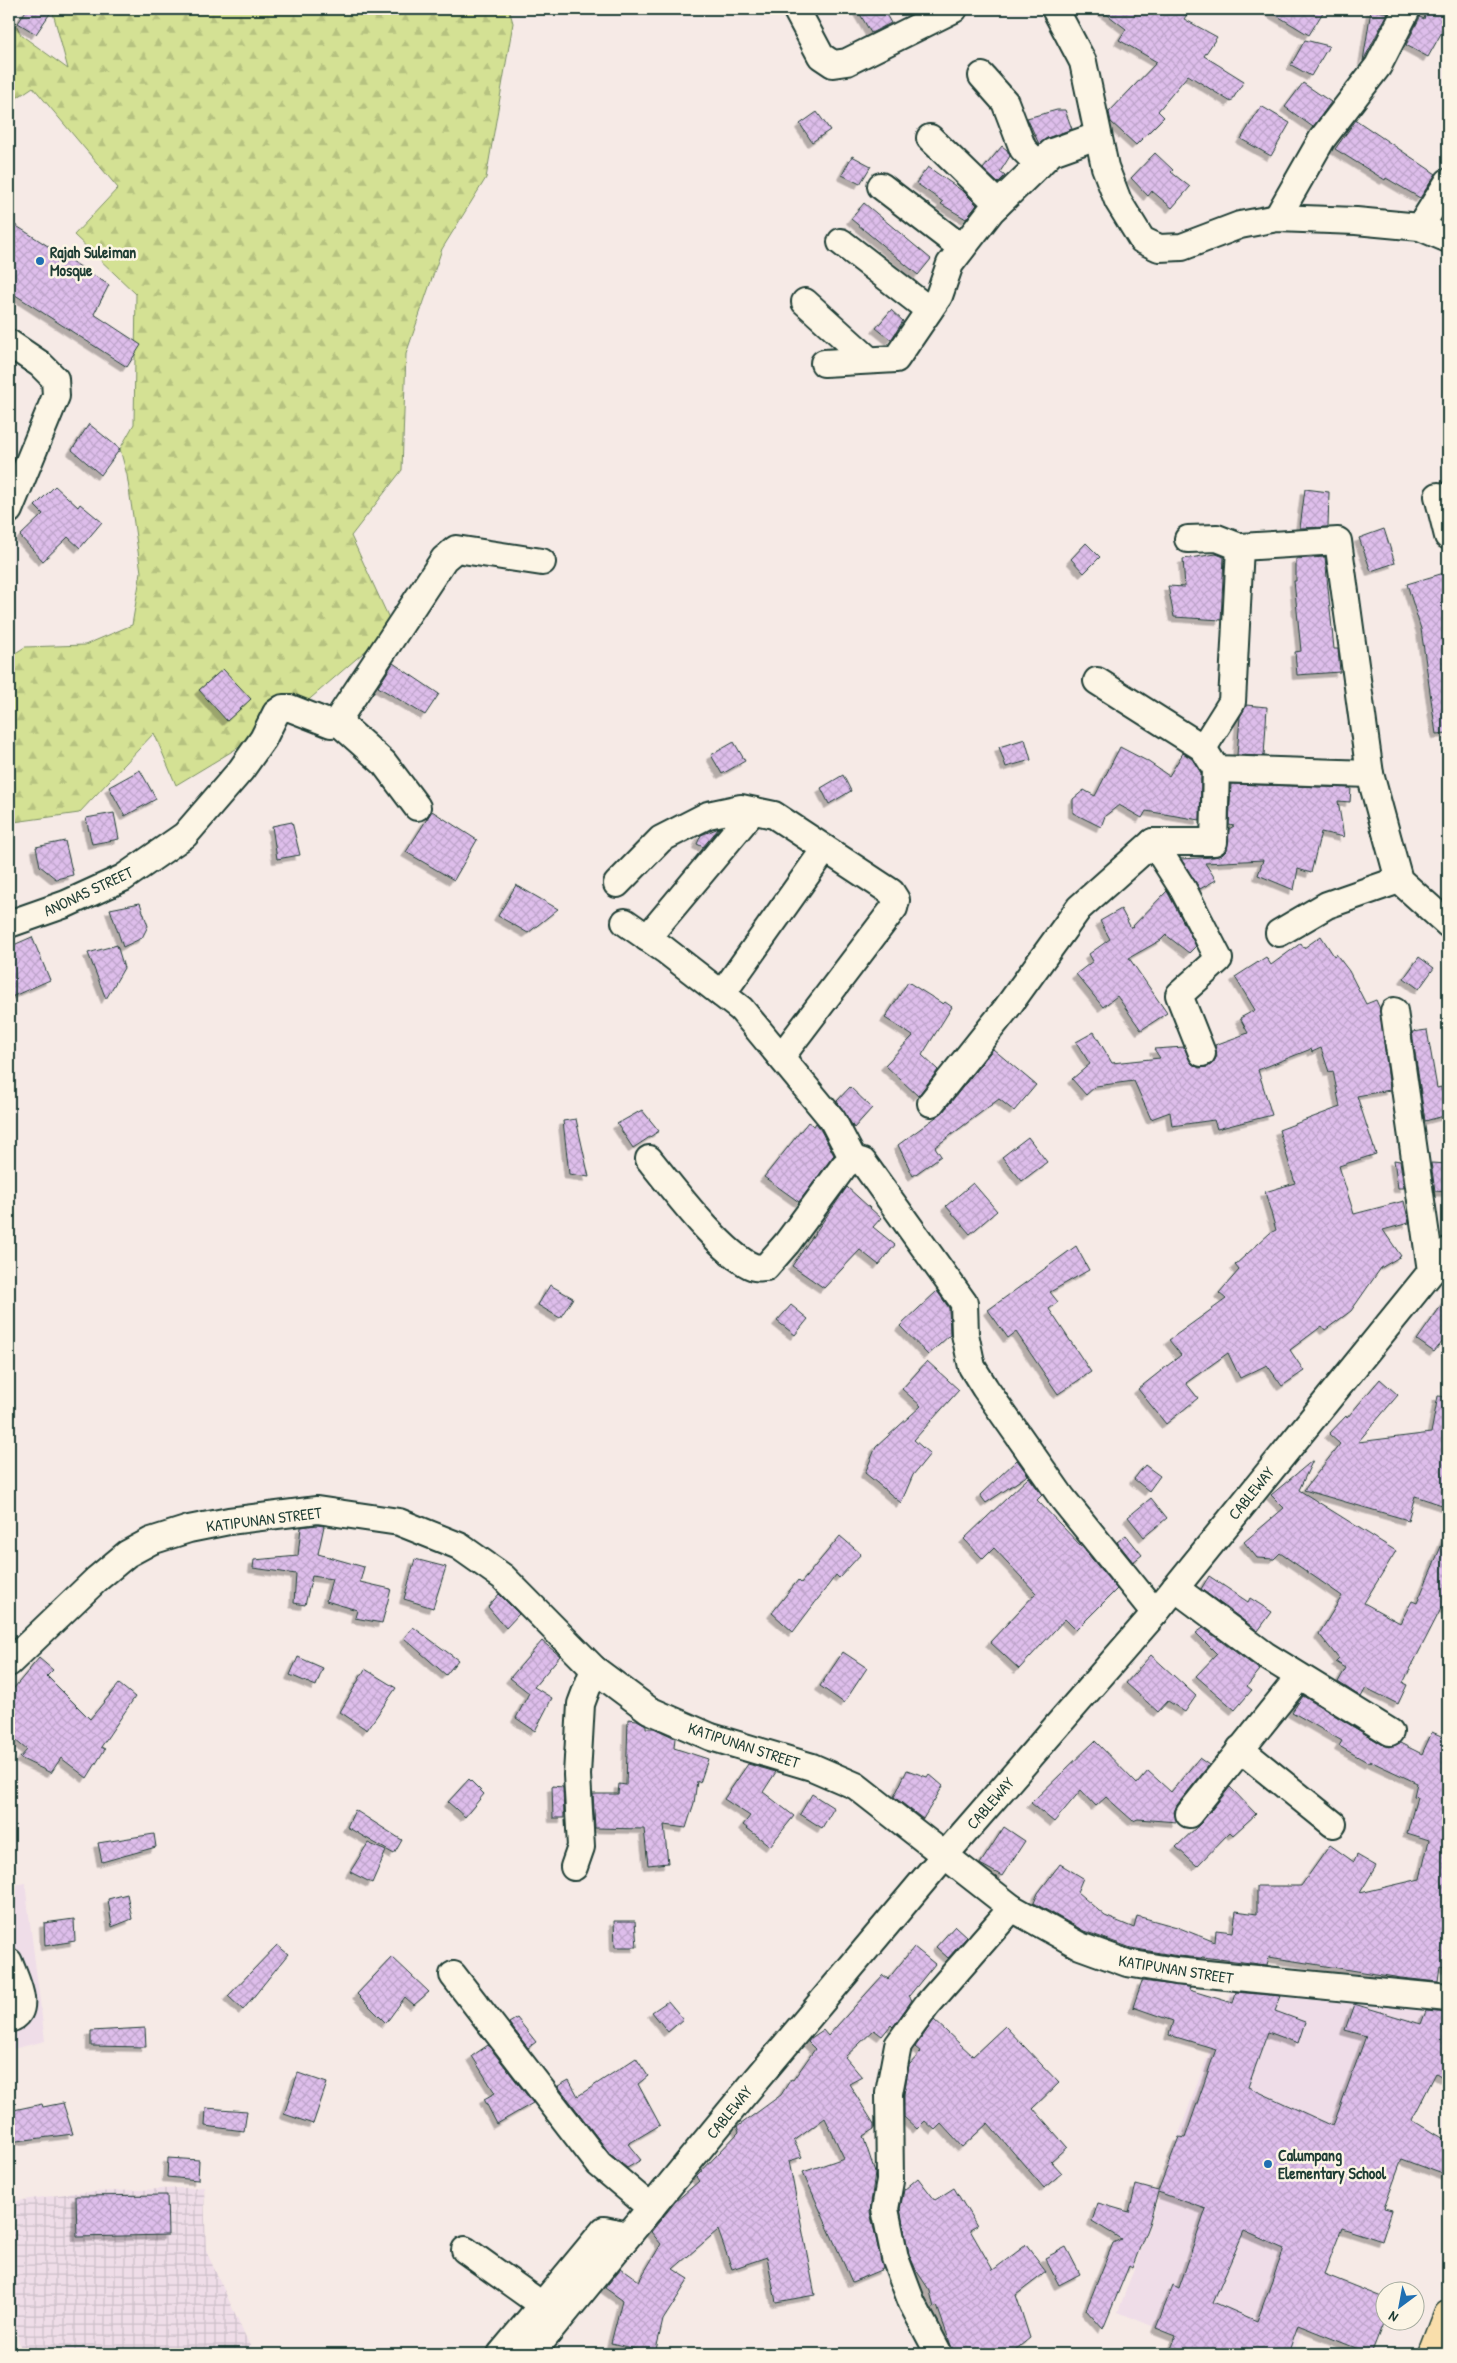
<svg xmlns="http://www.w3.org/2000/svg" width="1457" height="2363" viewBox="0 0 1457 2363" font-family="'Patrick Hand',sans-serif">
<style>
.built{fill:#efdde8}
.industrial{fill:url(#industrial-grid)}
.forest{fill:url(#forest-firs);stroke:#7a8f64}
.building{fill:url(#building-cross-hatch);stroke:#1f3d34;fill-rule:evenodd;filter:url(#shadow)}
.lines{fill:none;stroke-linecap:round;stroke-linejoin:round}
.minor-casing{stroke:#1f3d34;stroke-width:30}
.major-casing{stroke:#1f3d34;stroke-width:31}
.minor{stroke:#fcf5e5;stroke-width:26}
.major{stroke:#f9deab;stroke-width:28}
.poi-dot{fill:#1f6fb2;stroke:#fcf5e5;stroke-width:2}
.labels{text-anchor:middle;stroke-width:5;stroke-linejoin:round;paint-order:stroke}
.poi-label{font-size:16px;font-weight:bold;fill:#1f3d34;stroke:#fcf5e5;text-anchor:start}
.street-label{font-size:16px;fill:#1f3d34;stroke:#fcf5e5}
</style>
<defs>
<pattern id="industrial-grid" width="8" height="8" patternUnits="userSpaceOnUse" patternTransform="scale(1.25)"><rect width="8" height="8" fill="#efdde8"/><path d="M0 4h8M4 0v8" fill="none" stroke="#ccbfc8"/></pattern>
<pattern id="forest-firs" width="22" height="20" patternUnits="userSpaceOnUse" patternTransform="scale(1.25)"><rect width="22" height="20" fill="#d4e194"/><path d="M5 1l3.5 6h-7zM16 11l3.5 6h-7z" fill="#b6c280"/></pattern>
<pattern id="building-cross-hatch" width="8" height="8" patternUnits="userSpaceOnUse" patternTransform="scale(1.25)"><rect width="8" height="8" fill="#debeeb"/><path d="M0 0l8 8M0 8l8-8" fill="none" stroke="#bea4ca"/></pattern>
<filter id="shadow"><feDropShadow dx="-4.5" dy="4.5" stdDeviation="0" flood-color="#0004"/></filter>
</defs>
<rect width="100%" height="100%" fill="#f6eae6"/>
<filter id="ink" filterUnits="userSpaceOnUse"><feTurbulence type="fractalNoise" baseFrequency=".02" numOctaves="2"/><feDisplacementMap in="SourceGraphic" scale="10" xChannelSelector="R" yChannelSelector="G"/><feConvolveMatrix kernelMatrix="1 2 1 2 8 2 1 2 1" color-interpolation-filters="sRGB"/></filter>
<g filter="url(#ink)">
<g class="built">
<polygon points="25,1883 45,2041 9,2050 9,1886"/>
<polygon points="1235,1981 1429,2002 1293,2354 1220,2354 1118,2312 1149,2227 1160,2193 1158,2191"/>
</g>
<polygon class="industrial" points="204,2187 206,2251 251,2348 256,2354 22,2354 9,2302 9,2202 73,2193"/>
<polygon class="forest" points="9,9 21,35 68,69 52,9 509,9 513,23 486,178 442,249 406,354 402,470 351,536 393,627 289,717 176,785 154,733 79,813 14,822 9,819 9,657 25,647 85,645 132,625 141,572 127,475 120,449 134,424 136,294 74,235 118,188 33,87 9,103"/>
<g class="building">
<polygon points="27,9 53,9 36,34 18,23"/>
<polygon points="857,9 883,9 891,23 871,33"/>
<polygon points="1100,9 1191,9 1184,19 1217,37 1204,56 1244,81 1231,102 1188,75 1158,111 1164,117 1136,145 1111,122 1109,112 1157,62 1119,40 1126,29"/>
<polygon points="1266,9 1325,9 1309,35"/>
<polygon points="1427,9 1448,9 1448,21 1428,57 1406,45 1420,17 1424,19"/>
<polygon points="1371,10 1388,13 1363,61"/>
<polygon points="1305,40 1329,46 1311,76 1291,65"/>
<polygon points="1303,83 1331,102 1313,127 1285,107"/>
<polygon points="1261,106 1290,123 1271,156 1241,139"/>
<polygon points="1057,110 1065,110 1072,129 1047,138 1039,144 1027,118"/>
<polygon points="817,112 830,130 812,142 800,124"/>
<polygon points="1356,120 1436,174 1420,198 1386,178 1385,180 1335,149"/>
<polygon points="1002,146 1007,150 1010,156 1000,172 1005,176 998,183 983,169"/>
<polygon points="1155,153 1173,170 1171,172 1190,187 1172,208 1152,191 1148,196 1131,178"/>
<polygon points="852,156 871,166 860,184 842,175"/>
<polygon points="928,167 964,192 977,205 966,219 941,204 943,202 916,183"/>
<polygon points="864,203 931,259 918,275 851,219"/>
<polygon points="15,225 109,285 94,314 141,345 127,367 9,291 9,237"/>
<polygon points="891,310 903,321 891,340 876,328"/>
<polygon points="89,424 120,449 101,475 72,450"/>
<polygon points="55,486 78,507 80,504 102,522 80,548 68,537 43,561 20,536 43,514 35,506"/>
<polygon points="1305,489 1329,492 1328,527 1300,528"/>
<polygon points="1384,529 1395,563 1371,571 1359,538"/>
<polygon points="1086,543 1100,557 1084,573 1071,559"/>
<polygon points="1216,554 1224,557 1221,620 1174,617 1168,586 1185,587 1183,559"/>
<polygon points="1325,557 1334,649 1338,649 1340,672 1297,675 1295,652 1301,651 1294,581 1296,581 1296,559"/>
<polygon points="1444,573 1448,587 1448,733 1436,734 1421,629 1407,584"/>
<polygon points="393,663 439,694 425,715 378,687"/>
<polygon points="223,669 251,699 227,721 199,690"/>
<polygon points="1246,705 1267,707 1264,756 1237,755 1240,717"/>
<polygon points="1025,739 1031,760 1006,767 999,747"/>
<polygon points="734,742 745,761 722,774 711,755"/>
<polygon points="1120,747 1147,761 1169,776 1183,753 1192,759 1201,773 1200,820 1146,811 1142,818 1119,805 1105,816 1101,827 1073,813 1073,799 1084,790 1095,796"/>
<polygon points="140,770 156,799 125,816 109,787"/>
<polygon points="843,775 851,791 829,804 821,788"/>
<polygon points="1231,784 1351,788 1350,802 1338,801 1344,837 1321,832 1311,873 1298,869 1294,890 1258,875 1263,860 1205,863 1216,880 1200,889 1181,859 1214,857 1222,855 1227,850 1229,829 1234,826 1229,825"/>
<polygon points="432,811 477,840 454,880 406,852"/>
<polygon points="114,813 119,839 92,844 86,818"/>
<polygon points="292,822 300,855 277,859 272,826"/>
<polygon points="719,828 703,847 697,844 701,835"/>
<polygon points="65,841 73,875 56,879 40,866 36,847"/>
<polygon points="516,885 558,909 528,933 498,916"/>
<polygon points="1167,891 1196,946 1189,953 1166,935 1161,940 1129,958 1167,1013 1141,1030 1117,996 1103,1007 1076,974 1093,961 1089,954 1110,939 1100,921 1121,909 1131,928"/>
<polygon points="140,903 148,926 142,938 123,947 110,909"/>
<polygon points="1321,936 1334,956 1336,954 1349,971 1366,1004 1376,1000 1380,1009 1390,1090 1357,1096 1376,1154 1339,1166 1354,1214 1404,1201 1409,1223 1383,1230 1401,1256 1381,1268 1351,1311 1325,1330 1322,1326 1290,1350 1304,1371 1282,1386 1267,1365 1240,1378 1228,1353 1186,1383 1198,1398 1166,1424 1138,1389 1181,1355 1169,1340 1226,1299 1219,1293 1239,1270 1235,1265 1270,1233 1276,1230 1265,1192 1295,1183 1279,1130 1340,1107 1333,1071 1329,1072 1321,1048 1312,1052 1311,1049 1258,1070 1272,1115 1217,1129 1214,1120 1172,1126 1170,1112 1151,1119 1134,1081 1096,1086 1086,1095 1072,1079 1090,1064 1076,1042 1094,1032 1112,1063 1160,1058 1154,1049 1184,1047 1192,1064 1199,1068 1208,1067 1213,1063 1217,1056 1215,1045 1248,1033 1240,1018 1255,1010 1235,977 1266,957 1271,965 1301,943 1304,948"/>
<polygon points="32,937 50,980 9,998 9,947"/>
<polygon points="117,945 124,968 106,999 88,953"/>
<polygon points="1419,957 1434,968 1419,989 1404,978"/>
<polygon points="908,982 943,1004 945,1002 952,1007 922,1055 938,1070 918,1096 885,1065 913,1036 885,1018"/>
<polygon points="1427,1030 1437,1088 1441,1087 1448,1115 1425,1121 1412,1032"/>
<polygon points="993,1049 1036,1085 1014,1111 999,1099 935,1147 941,1156 913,1176 898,1145 943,1112"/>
<polygon points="850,1087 872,1108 854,1128 837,1101"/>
<polygon points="642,1110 659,1131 633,1148 617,1124"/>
<polygon points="576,1119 589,1177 569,1174 563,1121"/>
<polygon points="808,1122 814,1126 816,1123 819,1127 834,1155 799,1202 764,1177"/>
<polygon points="1028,1137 1047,1162 1022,1181 1002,1157"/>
<polygon points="1394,1160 1400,1161 1404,1188 1398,1188"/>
<polygon points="1431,1163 1448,1164 1448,1192 1435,1191"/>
<polygon points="973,1183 997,1211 970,1234 946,1206"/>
<polygon points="847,1187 881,1218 873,1227 895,1245 879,1265 860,1250 824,1288 792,1266"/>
<polygon points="1076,1246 1089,1270 1050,1292 1058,1302 1049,1309 1091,1372 1058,1394 1016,1332 1008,1338 988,1310"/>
<polygon points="550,1285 573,1298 560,1318 538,1305"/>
<polygon points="937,1291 949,1308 950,1335 928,1355 900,1326"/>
<polygon points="1448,1296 1448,1335 1434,1352 1417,1340"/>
<polygon points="791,1305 808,1319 795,1335 777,1321"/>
<polygon points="927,1361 959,1390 914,1440 930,1454 913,1475 901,1503 865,1473 876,1447 921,1406 902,1389"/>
<polygon points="1380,1379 1398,1395 1358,1442 1431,1433 1438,1396 1448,1397 1448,1507 1415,1496 1408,1520 1304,1490 1340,1444 1329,1434 1346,1416 1347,1418"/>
<polygon points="1017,1460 1028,1475 986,1503 980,1495"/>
<polygon points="1313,1460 1299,1490 1396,1551 1364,1603 1400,1623 1412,1601 1417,1603 1448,1530 1448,1610 1442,1607 1403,1683 1407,1685 1398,1704 1366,1688 1361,1697 1338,1682 1346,1668 1336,1662 1339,1659 1319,1634 1342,1596 1280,1553 1274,1559 1257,1558 1244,1542 1284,1508 1271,1495"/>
<polygon points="1145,1465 1160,1476 1149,1491 1134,1479"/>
<polygon points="1029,1477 1042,1495 1037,1500 1083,1548 1117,1589 1076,1630 1065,1619 1019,1669 990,1642 1036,1593 994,1548 983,1559 964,1539"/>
<polygon points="1151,1498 1167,1518 1144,1537 1128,1517"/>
<polygon points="317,1525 324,1526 318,1554 364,1567 360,1582 391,1589 382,1623 355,1618 357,1610 326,1601 332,1579 312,1576 305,1605 294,1603 296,1574 253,1568 254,1560 298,1556 301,1527"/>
<polygon points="1126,1535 1142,1555 1133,1562 1117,1542"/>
<polygon points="840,1536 861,1554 839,1578 836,1575 793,1632 772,1613 798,1580 801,1583"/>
<polygon points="415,1559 446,1567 433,1608 404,1599"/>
<polygon points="1209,1576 1248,1602 1250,1598 1272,1612 1258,1631 1201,1589"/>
<polygon points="499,1594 519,1614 506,1628 488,1607"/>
<polygon points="413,1627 458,1660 446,1675 404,1638"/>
<polygon points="1203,1628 1260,1670 1247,1686 1252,1690 1235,1710 1196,1676 1217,1654 1196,1633"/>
<polygon points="542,1641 560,1656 534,1687 552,1698 535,1731 516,1718 529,1693 510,1678"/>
<polygon points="843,1652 867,1668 844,1703 820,1686"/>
<polygon points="1151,1655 1196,1696 1185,1712 1168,1701 1158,1712 1126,1683"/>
<polygon points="298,1657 323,1668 316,1686 290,1675"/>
<polygon points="39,1658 53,1670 47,1676 90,1719 119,1684 135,1697 101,1747 105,1749 87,1778 61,1758 51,1773 20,1758 27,1750 9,1735 9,1694"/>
<polygon points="365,1669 396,1688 367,1730 340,1712"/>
<polygon points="1303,1696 1383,1745 1390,1747 1400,1743 1422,1754 1432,1732 1448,1739 1448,1969 1440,1967 1438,1982 1401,1978 1269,1957 1267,1965 1202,1957 1201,1958 1178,1956 1131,1948 1084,1931 1034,1903 1038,1893 1060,1864 1083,1878 1077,1892 1105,1916 1134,1928 1137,1916 1177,1927 1215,1942 1216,1930 1233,1932 1236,1911 1257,1914 1257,1886 1301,1886 1330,1845 1354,1862 1357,1855 1376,1866 1360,1893 1420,1879 1429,1840 1407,1833 1417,1797 1414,1796 1417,1783 1370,1761 1369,1763 1339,1746 1342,1741 1292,1712"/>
<polygon points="628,1719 637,1720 646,1725 646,1728 654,1728 675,1738 674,1748 708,1759 700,1783 697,1781 694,1803 686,1828 664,1825 668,1863 648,1865 644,1829 595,1828 593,1794 618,1794 619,1784 626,1785"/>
<polygon points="1095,1741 1137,1784 1148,1771 1171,1792 1199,1758 1209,1765 1177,1805 1174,1812 1177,1822 1138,1819 1133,1821 1106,1797 1096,1806 1081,1790 1054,1822 1031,1803"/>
<polygon points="748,1764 776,1772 763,1792 794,1816 770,1846 743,1825 750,1816 724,1799"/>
<polygon points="907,1770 927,1777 929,1774 943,1786 923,1819 894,1797"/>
<polygon points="469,1779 484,1794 465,1817 448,1802"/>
<polygon points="552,1786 563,1787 564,1818 553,1818"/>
<polygon points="1230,1787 1256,1814 1233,1835 1230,1832 1197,1866 1176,1847 1201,1823"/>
<polygon points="812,1794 834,1808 822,1828 800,1814"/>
<polygon points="355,1810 402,1840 394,1854 347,1827"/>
<polygon points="1004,1827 1025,1841 1002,1876 980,1864"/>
<polygon points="154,1834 156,1847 102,1862 98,1843"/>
<polygon points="368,1843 386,1851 372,1883 350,1872"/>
<polygon points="127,1894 132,1919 112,1927 108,1899"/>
<polygon points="74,1919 75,1941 45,1946 44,1923"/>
<polygon points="614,1921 635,1921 637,1947 615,1947"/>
<polygon points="955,1926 967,1937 948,1958 936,1947"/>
<polygon points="277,1945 288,1954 243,2010 228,1996"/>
<polygon points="914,1947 935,1964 909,1996 912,2000 893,2027 891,2025 882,2036 874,2030 845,2057 862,2077 849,2084 874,2124 874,2129 863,2136 875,2172 870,2212 883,2269 852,2282 803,2172 844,2158 825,2118 794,2141 802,2157 789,2161 815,2295 776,2302 767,2257 732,2269 718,2230 673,2269 689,2279 663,2320 655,2354 611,2343 622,2300 605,2288 621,2268 639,2281 661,2244 651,2232 675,2202 699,2181 696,2177 739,2132 737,2127 781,2095 791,2079 793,2080 815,2049 808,2042 811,2038 823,2030 828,2036 883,1975 888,1979"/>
<polygon points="392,1957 429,1992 414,2005 405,1997 386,2023 357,1994"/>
<path d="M1142 1981 1190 1987 1189 1990 1233 2003 1236 1992 1281 1996 1275 2011 1305 2022 1298 2043 1268 2032 1248 2087 1333 2126 1366 2036 1345 2030 1354 2004 1421 2024 1426 2011 1448 2013V2058L1444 2078 1436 2073 1412 2120 1448 2142V2176L1402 2159 1384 2208 1392 2210 1382 2241 1342 2228 1324 2274 1384 2298V2321L1371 2354 1298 2325 1288 2354H1169L1176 2336 1156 2328 1173 2285 1179 2288 1206 2209 1158 2192 1149 2224 1132 2268 1129 2266 1103 2329 1086 2310 1113 2243 1121 2239 1092 2221 1098 2203 1129 2212 1136 2185 1158 2191 1179 2137 1185 2138 1216 2049 1169 2035 1173 2021 1133 2007ZM1244 2231 1284 2249 1257 2321 1213 2302Z"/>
<polygon points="668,2001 683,2019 668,2032 652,2012"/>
<polygon points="517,2018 536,2042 528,2048 509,2023"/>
<polygon points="934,2020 973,2056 1005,2026 1059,2083 1033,2108 1067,2147 1051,2161 1062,2173 1044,2188 988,2123 962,2147 941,2124 935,2130 925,2121 917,2129 904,2117 904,2094 909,2065 921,2052 915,2047"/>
<polygon points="145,2028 146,2047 91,2046 91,2031"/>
<polygon points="488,2045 533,2103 497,2124 484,2099 495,2093 472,2056"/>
<polygon points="636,2058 648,2076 638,2084 660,2125 628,2144 641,2160 627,2168 610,2154 558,2086 569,2080 578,2096"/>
<polygon points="298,2073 327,2083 313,2124 284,2114"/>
<polygon points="63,2103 73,2134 9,2142 9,2111 42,2104 43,2107"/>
<polygon points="206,2108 247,2111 244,2131 205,2126"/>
<polygon points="168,2158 199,2160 198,2180 167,2177"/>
<polygon points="918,2178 935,2200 954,2188 977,2226 970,2230 993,2270 1026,2245 1046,2272 1016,2295 1030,2338 1010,2354 954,2354 937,2306 934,2308 930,2291 916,2270 909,2254 900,2209 904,2190"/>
<polygon points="167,2195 168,2235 77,2237 76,2196"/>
<polygon points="1066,2247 1080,2274 1059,2285 1045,2258"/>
</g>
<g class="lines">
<g class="minor-casing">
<g id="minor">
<polyline points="796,9 821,56 833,64 847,62 954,9"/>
<polyline points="1055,9 1083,62 1105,167 1118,201 1142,240 1159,248 1182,247 1240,225 1277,218 1356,221 1420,227 1448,239"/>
<polyline points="982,76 1005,102 1023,149 1039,165"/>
<polyline points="930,138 998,204"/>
<polyline points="881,186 962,248"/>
<polyline points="1277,218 1322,139 1378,66 1407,9"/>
<polyline points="1420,227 1448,182"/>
<polyline points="841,242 929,310"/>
<polyline points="805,302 869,360"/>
<polyline points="9,343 40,364 55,379 56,396 9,510"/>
<polyline points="824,363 896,359 939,296 950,264 991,211 1052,152 1097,136"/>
<polyline points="1438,496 1448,536"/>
<polyline points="1188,539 1217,538 1240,547 1338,541 1370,774 1399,880 1448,924"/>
<polyline points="337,721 384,763 417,807"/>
<polyline points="1203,748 1232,702 1240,547"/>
<polyline points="1216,769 1370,774"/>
<polyline points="1153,842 1183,889 1219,959 1179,995 1202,1053"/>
<polyline points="617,884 661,839 708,815 741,808 774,815 891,892 896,900 894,908 781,1057"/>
<polyline points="625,922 665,950 741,1009 832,1119 853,1159"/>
<polyline points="9,924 66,904 123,878 185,835 241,770 263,739 276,713 283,708 290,708 331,724 337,721 444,559 456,549 542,562"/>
<polyline points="1279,933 1327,905 1399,880"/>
<polyline points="647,938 753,811"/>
<polyline points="722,994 825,849"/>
<polyline points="1394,1011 1431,1271"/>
<polyline points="931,1103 1006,1009 1079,908 1153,842 1214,842 1216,769 1203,748 1097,681"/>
<path d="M649 1159C670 1185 724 1257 754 1267 757 1268 762 1267 766 1267L787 1243 844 1166 853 1159 863 1162 964 1303 965 1334 972 1367 985 1388 1063 1499 1155 1613"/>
<polyline points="1175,1588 1265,1655 1390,1732"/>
<polyline points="9,1663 97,1579 127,1554 151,1541 189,1529 229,1521 317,1510 399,1522 459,1546 503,1577 594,1669 649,1710 711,1737 812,1767 856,1786 1012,1908 1080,1946 1127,1963 1176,1971 1448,1998"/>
<polyline points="1240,1749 1333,1824"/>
<polyline points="1189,1814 1299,1677"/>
<polyline points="574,1867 581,1847 577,1775 581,1704 594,1669"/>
<path d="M9 1962C14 1977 34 2013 9 2019"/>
<polyline points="453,1975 599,2164 651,2208"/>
<polyline points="465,2250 542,2305 604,2230 628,2235"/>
<polyline points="501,2354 542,2305"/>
<polyline points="531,2354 741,2098 944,1856 1155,1613 1448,1251"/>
<polyline points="939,2354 912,2303 895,2258 885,2209 890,2181 889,2093 898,2045 927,2005 1012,1908"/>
</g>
</g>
<g class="major-casing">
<polyline id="major" points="1433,2354 1448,2315"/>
</g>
<use href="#minor" class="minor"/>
<use href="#major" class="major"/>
</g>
</g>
<g class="poi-dot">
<circle cx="40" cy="261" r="5"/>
<circle cx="1268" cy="2164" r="5"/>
</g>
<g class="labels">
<g class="poi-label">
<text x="50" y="258">Rajah Suleiman<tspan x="50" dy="18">Mosque</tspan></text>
<text x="1278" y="2161">Calumpang<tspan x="1278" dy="18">Elementary School</tspan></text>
</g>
<g class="street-label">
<text transform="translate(88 891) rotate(-25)" y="6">ANONAS STREET</text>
<text transform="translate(1251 1493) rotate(-51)" y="6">CABLEWAY</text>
<text transform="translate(264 1519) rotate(-7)" y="6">KATIPUNAN STREET</text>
<text transform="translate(744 1745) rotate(18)" y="6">KATIPUNAN STREET</text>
<text transform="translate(990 1803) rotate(-49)" y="6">CABLEWAY</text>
<text transform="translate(1176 1969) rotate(9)" y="6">KATIPUNAN STREET</text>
<text transform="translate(729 2112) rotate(-51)" y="6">CABLEWAY</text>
</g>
</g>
<rect width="1457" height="2363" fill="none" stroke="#fcf5e5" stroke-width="30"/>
<rect x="15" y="15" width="1427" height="2333" fill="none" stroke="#1f3d34" stroke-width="2" filter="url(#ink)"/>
<g transform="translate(1400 2306) rotate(212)"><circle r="24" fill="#fcf5e5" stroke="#a4ab9e"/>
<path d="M0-4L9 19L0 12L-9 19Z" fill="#1f6fb2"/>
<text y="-8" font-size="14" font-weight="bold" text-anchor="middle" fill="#1f3d34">N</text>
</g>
</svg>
